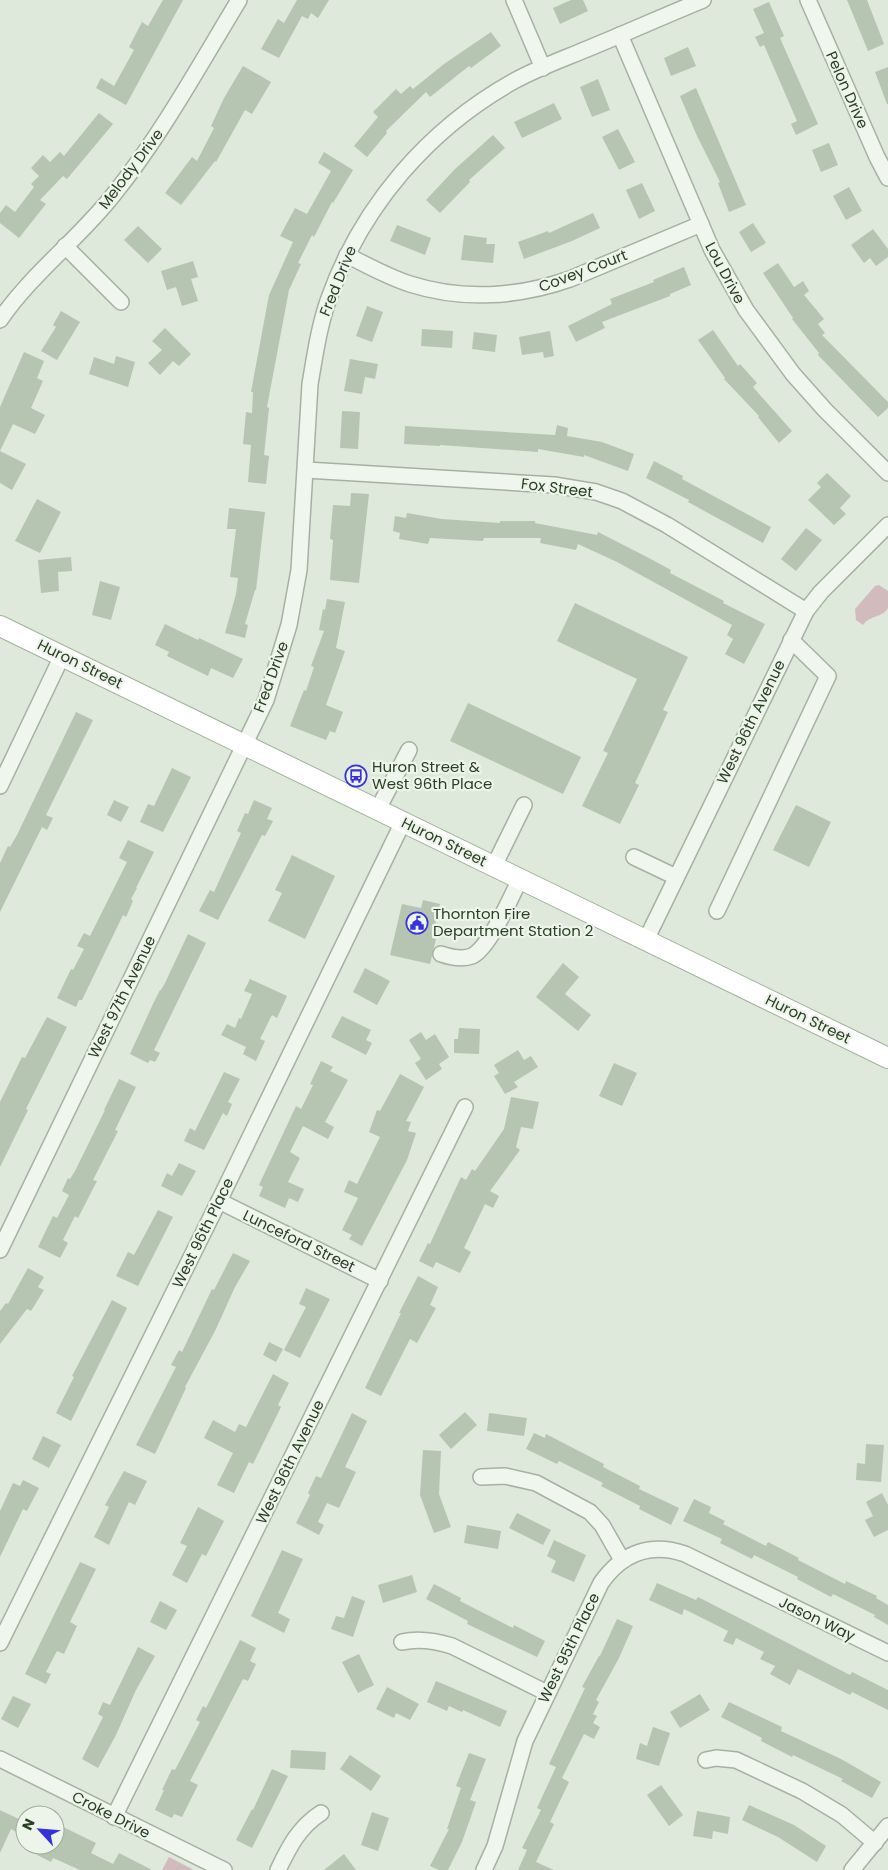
<svg xmlns="http://www.w3.org/2000/svg" width="888" height="1870" viewBox="0 0 888 1870" font-family="Poppins,sans-serif">
<style>
.green{fill:#d2bbbd}
.building{fill:#b6c5b2}
.lines{fill:none;stroke-linecap:round;stroke-linejoin:round}
.minor-casing{stroke:#a4b2a0;stroke-width:18}
.major-casing{stroke:#9fb499;stroke-width:22}
.minor{stroke:#f0f6ee;stroke-width:15}
.major{stroke:#fff;stroke-width:20}
.labels{text-anchor:middle;stroke-width:4.5;stroke-linejoin:round;paint-order:stroke}
.street-label{font-size:15px;fill:#293f24;stroke:#edf5eb}
.poi-label{font-size:15px;fill:#293f24;stroke:#edf5eb;text-anchor:start}
</style>
<rect width="100%" height="100%" fill="#dee8db"/>
<g class="green">
<path d="M879 585 888 591V608C882 618 870 615 863 625L856 620 855 609 875 586Z"/>
<polygon points="169,1857 192,1869 192,1870 162,1870"/>
</g>
<g class="building">
<polygon points="163,0 183,0 126,105 96,88 101,78 114,86 134,50 129,47 142,22 148,26"/>
<polygon points="297,0 329,0 318,18 311,13 308,19 302,16 279,58 261,49 278,19 284,23"/>
<polygon points="571,0 583,0 588,11 560,24 553,8"/>
<polygon points="847,0 867,0 884,44 868,51"/>
<polygon points="769,2 784,36 780,38 818,124 796,135 791,124 797,121 764,45 760,47 755,37 764,33 753,9"/>
<polygon points="491,32 501,46 471,68 469,66 430,97 426,92 386,131 387,133 367,157 354,146 378,117 373,112 396,89 401,94 410,86 413,89 444,64"/>
<polygon points="688,47 696,66 671,76 664,58"/>
<polygon points="243,66 271,82 252,114 245,110 216,162 215,161 181,205 165,193 192,157 197,161 214,128 211,126 224,98"/>
<polygon points="888,67 888,104 887,104 875,72"/>
<polygon points="598,79 610,110 592,117 580,87"/>
<polygon points="696,88 746,205 729,212 718,183 720,182 697,136 680,96"/>
<polygon points="554,103 562,119 522,138 514,122"/>
<polygon points="99,113 113,124 67,179 63,176 40,200 46,204 19,238 0,223 0,213 6,205 15,212 34,187 31,184 39,176 31,168 43,155 50,162 60,152 64,156"/>
<polygon points="618,129 635,162 619,170 602,137"/>
<polygon points="493,135 505,148 469,180 470,182 440,213 426,200 455,169"/>
<polygon points="829,143 838,165 821,172 812,150"/>
<polygon points="324,152 353,170 333,203 332,202 314,237 312,235 298,263 301,264 289,290 267,407 269,408 264,455 269,456 266,484 248,482 251,445 243,444 246,412 252,413 253,392 251,392 269,295 293,242 280,236 295,208 307,214 331,171 318,163"/>
<polygon points="642,183 655,211 639,219 626,190"/>
<polygon points="849,187 862,211 846,220 833,196"/>
<polygon points="593,213 600,228 572,241 524,259 518,242 548,231 549,233"/>
<polygon points="753,223 766,243 751,252 739,232"/>
<polygon points="397,225 431,238 425,255 390,241"/>
<polygon points="138,226 162,249 148,263 124,240"/>
<polygon points="873,229 888,249 888,257 876,266 870,258 864,263 851,245"/>
<polygon points="464,235 487,238 486,244 495,244 493,263 461,260"/>
<polygon points="193,261 198,277 191,279 198,301 182,306 176,287 167,290 161,271"/>
<polygon points="778,263 794,287 803,281 809,291 804,295 824,319 818,324 825,333 822,335 888,402 888,408 878,417 818,355 819,353 792,319 793,318 763,273"/>
<polygon points="684,267 691,285 670,294 670,296 602,322 605,328 576,342 568,326 612,304 610,299 654,282 653,280"/>
<polygon points="367,306 383,312 372,342 356,336"/>
<polygon points="61,311 80,322 57,360 41,351 56,327 53,325"/>
<polygon points="165,328 191,354 179,366 173,361 160,375 148,363 162,350 152,341"/>
<polygon points="422,329 453,331 452,348 421,346"/>
<polygon points="713,330 738,366 740,364 757,383 753,387 792,431 779,443 758,417 759,416 724,379 725,378 698,340"/>
<polygon points="550,331 554,356 544,358 543,352 522,355 519,337"/>
<polygon points="474,332 497,335 495,352 472,349"/>
<polygon points="24,352 44,361 37,378 43,381 31,408 45,415 35,434 13,424 0,451 0,407"/>
<polygon points="116,356 135,362 128,387 89,374 94,357 114,364"/>
<polygon points="350,359 378,364 375,379 365,377 362,394 344,391"/>
<polygon points="342,411 360,412 358,449 340,448"/>
<polygon points="557,425 568,428 567,436 602,442 634,454 628,471 584,455 584,457 538,449 538,452 440,445 440,446 404,444 405,426 555,435"/>
<polygon points="0,451 26,464 12,490 0,483"/>
<polygon points="654,461 683,476 682,479 771,527 763,543 688,502 689,500 646,478"/>
<polygon points="827,473 851,496 840,508 846,514 834,525 808,500 821,487 817,483"/>
<polygon points="351,493 369,494 359,583 330,580 333,540 330,539 333,505 350,506"/>
<polygon points="37,499 61,512 40,553 15,541"/>
<polygon points="229,508 265,512 256,590 255,590 245,624 248,625 245,638 225,633 236,594 238,578 230,577 236,529 227,529"/>
<polygon points="407,513 442,519 500,523 500,521 535,521 535,523 597,535 598,532 647,557 671,570 670,573 724,601 723,603 765,624 744,664 725,654 733,639 727,635 732,625 617,562 578,544 576,550 540,543 541,538 484,538 483,541 430,538 428,544 399,539 400,533 393,531 395,516 406,518"/>
<polygon points="806,528 822,540 796,571 781,559"/>
<polygon points="71,557 72,571 58,572 59,591 41,593 38,560"/>
<polygon points="100,581 120,587 111,620 92,615"/>
<polygon points="327,599 345,602 336,648 345,651 326,705 343,712 335,733 330,731 326,740 290,726 304,690 306,691 314,667 311,666 324,631 319,630 323,609 325,610"/>
<polygon points="575,603 688,657 663,710 668,712 635,783 639,785 620,824 582,806 608,753 603,751 637,679 557,641"/>
<polygon points="165,624 198,640 199,638 243,659 233,678 211,668 208,676 167,656 169,652 155,645"/>
<polygon points="468,703 581,757 563,794 450,741"/>
<polygon points="76,712 93,720 46,815 53,818 47,830 42,827 0,912 0,863 8,846 10,847 17,835"/>
<polygon points="172,768 191,777 163,832 140,822 148,804 154,806"/>
<polygon points="114,800 129,807 121,822 107,815"/>
<polygon points="254,800 272,808 267,819 273,821 265,836 262,835 218,920 199,911 210,890 214,892 241,833 237,831 245,813 248,814"/>
<polygon points="796,805 831,822 809,867 773,850"/>
<polygon points="128,840 154,852 136,888 137,888 131,899 133,901 126,917 123,915 82,1000 79,1000 76,1007 57,998 71,969 73,970 84,949 77,946 84,933 90,936 127,862 119,858"/>
<polygon points="292,855 335,876 305,939 268,921 282,893 275,890"/>
<polygon points="423,900 440,904 432,938 436,939 430,964 390,955 402,904 421,908"/>
<polygon points="188,934 206,943 154,1050 160,1053 155,1062 150,1060 148,1063 130,1054 153,1004 160,990 161,990 165,983"/>
<polygon points="563,963 579,977 565,994 591,1015 578,1031 536,997"/>
<polygon points="365,968 390,981 377,1005 353,992"/>
<polygon points="250,979 287,996 277,1018 272,1015 260,1039 265,1041 256,1061 243,1054 246,1047 221,1035 227,1024 235,1028 239,1018 241,1019 252,994 244,991"/>
<polygon points="342,1016 371,1030 366,1040 372,1043 366,1055 331,1037"/>
<polygon points="47,1017 67,1027 26,1109 28,1110 0,1167 0,1102 22,1057 25,1058"/>
<polygon points="459,1028 480,1029 479,1054 454,1053 454,1039 458,1039"/>
<polygon points="421,1032 426,1040 435,1034 449,1057 439,1064 442,1069 426,1080 415,1063 421,1059 409,1040"/>
<polygon points="518,1050 524,1060 531,1056 538,1067 514,1082 518,1087 505,1094 494,1076 499,1073 494,1065"/>
<polygon points="321,1061 333,1067 330,1071 348,1080 325,1122 334,1127 328,1139 303,1126 290,1152 300,1158 288,1182 304,1189 298,1202 289,1198 285,1208 259,1196 263,1187 259,1185 296,1106 301,1109 313,1085 310,1084"/>
<polygon points="614,1063 637,1073 622,1106 599,1096"/>
<polygon points="224,1072 240,1079 228,1102 232,1104 227,1116 223,1113 204,1150 184,1141 190,1128 195,1131"/>
<polygon points="400,1074 424,1087 406,1121 411,1122 408,1131 416,1133 407,1160 362,1246 349,1239 352,1235 342,1230 358,1198 344,1192 349,1180 357,1184 380,1137 369,1132 377,1110 380,1111"/>
<polygon points="119,1079 136,1087 115,1130 118,1131 93,1180 97,1181 78,1218 75,1216 63,1240 68,1243 60,1258 38,1247 53,1216 57,1218 69,1195 62,1191 68,1178 70,1179 75,1171 105,1110 104,1110"/>
<polygon points="511,1097 539,1102 533,1129 521,1127 516,1147 520,1150 490,1191 499,1196 493,1208 485,1204 464,1248 471,1252 460,1273 436,1262 433,1268 419,1261 428,1243 430,1244 461,1177 466,1180 472,1169 475,1171 504,1129"/>
<polygon points="179,1163 196,1171 182,1196 161,1186 167,1173 172,1176"/>
<polygon points="158,1210 173,1217 138,1286 116,1276 128,1252 134,1255"/>
<polygon points="233,1253 250,1261 235,1287 215,1331 185,1387 186,1388 155,1454 136,1445 176,1367 171,1365 179,1350 182,1352 212,1289 214,1290"/>
<polygon points="28,1268 44,1277 38,1287 44,1290 31,1311 27,1309 0,1344 0,1311 6,1303 8,1304"/>
<polygon points="418,1276 438,1287 430,1305 436,1308 417,1343 410,1339 381,1396 365,1388 401,1313 399,1313"/>
<polygon points="306,1288 330,1299 300,1358 284,1350 306,1307 299,1304"/>
<polygon points="112,1300 127,1308 71,1421 56,1413 74,1377 72,1376"/>
<polygon points="269,1342 283,1349 276,1362 263,1355"/>
<polygon points="273,1374 289,1383 278,1405 281,1407 253,1464 249,1462 234,1493 217,1485 233,1453 204,1438 213,1420 235,1432 239,1424 246,1427"/>
<polygon points="465,1412 477,1425 451,1449 439,1435"/>
<polygon points="352,1413 367,1421 345,1467 356,1472 339,1508 327,1503 318,1522 324,1525 319,1535 296,1523 310,1495 308,1493 316,1476 321,1478"/>
<polygon points="489,1413 527,1418 524,1436 487,1431"/>
<polygon points="534,1433 545,1438 546,1434 604,1464 603,1467 640,1486 639,1489 679,1508 671,1525 639,1509 640,1506 601,1486 603,1483 559,1461 557,1464 526,1449"/>
<polygon points="43,1436 61,1445 49,1468 32,1459"/>
<polygon points="866,1444 884,1445 881,1482 856,1480 857,1463 865,1464"/>
<polygon points="423,1450 441,1451 439,1494 451,1527 434,1533 420,1495"/>
<polygon points="124,1471 147,1481 135,1505 129,1502 109,1545 94,1537 109,1507 105,1505"/>
<polygon points="23,1480 39,1488 27,1511 23,1509 0,1557 0,1511 13,1483 20,1486"/>
<polygon points="882,1493 888,1505 888,1530 874,1537 865,1520 873,1516 866,1502"/>
<polygon points="694,1499 711,1507 709,1513 725,1521 723,1524 766,1546 768,1542 799,1558 798,1560 845,1584 846,1581 877,1596 876,1598 888,1605 888,1625 874,1617 875,1615 833,1594 831,1597 797,1579 798,1577 754,1555 752,1559 720,1543 722,1539 683,1521"/>
<polygon points="198,1507 224,1521 206,1556 202,1554 187,1583 172,1575 187,1546 180,1543"/>
<polygon points="517,1513 551,1530 543,1545 509,1528"/>
<polygon points="467,1525 501,1531 498,1549 464,1543"/>
<polygon points="554,1540 586,1555 574,1582 551,1572 556,1561 547,1556"/>
<polygon points="282,1550 303,1559 278,1613 290,1619 284,1633 251,1616"/>
<polygon points="80,1562 96,1569 70,1622 77,1626 64,1654 57,1651 46,1672 51,1674 46,1684 25,1674"/>
<polygon points="412,1575 417,1592 383,1603 378,1585"/>
<polygon points="657,1583 696,1600 698,1597 850,1675 852,1672 888,1690 888,1710 852,1692 850,1695 798,1669 790,1685 770,1674 775,1666 760,1659 764,1652 736,1638 733,1645 723,1641 728,1631 684,1609 682,1615 649,1600"/>
<polygon points="434,1584 461,1598 460,1601 513,1628 514,1625 545,1641 537,1657 467,1624 468,1621 426,1599"/>
<polygon points="352,1596 365,1601 353,1637 331,1629 336,1616 344,1618"/>
<polygon points="160,1601 177,1610 166,1630 150,1622"/>
<polygon points="617,1619 633,1626 619,1658 596,1700 599,1702 593,1714 597,1716 593,1723 600,1727 594,1739 584,1734 562,1778 569,1782 550,1822 554,1824 536,1862 554,1870 518,1870 527,1850 522,1848 541,1810 537,1808 556,1767 549,1764 585,1688 582,1687 599,1656 600,1656"/>
<polygon points="240,1640 256,1648 250,1661 256,1664 248,1681 243,1679 190,1781 198,1785 182,1817 174,1814 172,1818 155,1810 164,1790 162,1790 172,1769 175,1770 200,1722 196,1720 203,1706 206,1708"/>
<polygon points="138,1647 155,1656 136,1690 116,1735 98,1768 82,1759 103,1717 98,1714 103,1702 110,1705"/>
<polygon points="359,1654 374,1685 358,1693 342,1662"/>
<polygon points="436,1681 507,1711 500,1727 463,1710 462,1712 449,1706 447,1711 427,1702"/>
<polygon points="387,1687 419,1704 410,1720 396,1713 394,1718 376,1709"/>
<polygon points="700,1694 710,1710 680,1728 670,1712"/>
<polygon points="13,1696 31,1704 18,1728 1,1719"/>
<polygon points="729,1702 782,1727 781,1731 841,1759 881,1782 872,1798 841,1781 843,1779 793,1755 792,1757 761,1741 762,1738 721,1717"/>
<polygon points="653,1727 670,1733 659,1766 636,1759 640,1743 647,1746"/>
<polygon points="291,1750 326,1752 325,1770 290,1768"/>
<polygon points="469,1753 486,1759 470,1800 476,1802 462,1842 448,1870 439,1870 430,1866 449,1829 447,1829 461,1788 456,1786"/>
<polygon points="350,1755 381,1776 371,1791 340,1769"/>
<polygon points="272,1769 288,1776 252,1848 236,1840 252,1809 253,1810"/>
<polygon points="661,1785 683,1815 669,1826 647,1795"/>
<polygon points="749,1805 794,1825 826,1846 817,1862 778,1837 742,1820"/>
<polygon points="0,1810 25,1822 25,1837 11,1829 0,1853"/>
<polygon points="697,1811 730,1817 728,1834 713,1831 712,1839 693,1836"/>
<polygon points="372,1812 389,1818 378,1851 361,1845"/>
<polygon points="55,1823 96,1843 91,1853 113,1864 119,1853 152,1870 80,1870 53,1858 51,1862 37,1855 42,1845 55,1845"/>
<polygon points="344,1854 356,1870 324,1870"/>
</g>
<g class="lines">
<g class="minor-casing">
<g id="minor">
<polyline points="514,0 543,68"/>
<polyline points="808,0 877,157 888,178"/>
<polyline points="620,35 712,250 746,310 793,374 825,410 888,473"/>
<polyline points="65,246 121,302"/>
<path d="M347 255C368 266 388 277 410 284 463 301 519 297 570 279L701 224"/>
<path d="M0 320C32 273 79 239 114 194 162 134 199 66 239 0"/>
<polyline points="306,470 554,485 596,492 622,501 667,525 806,611"/>
<polyline points="0,786 62,656"/>
<polyline points="378,809 409,750"/>
<polyline points="634,857 676,877"/>
<polyline points="494,866 524,805"/>
<polyline points="717,911 828,676 791,640"/>
<polyline points="646,940 806,611 821,592 888,525"/>
<path d="M441 954C450 957 462 960 472 956 490 947 511 897 520 879"/>
<polyline points="219,1201 380,1281"/>
<path d="M0 1250 266 700 289 625 299 570 310 384C315 355 319 326 329 298 362 206 428 129 514 81 538 68 563 59 587 49 626 33 664 16 703 0"/>
<polyline points="481,1477 505,1476 536,1483 590,1512 602,1525 622,1560"/>
<path d="M402 1642C419 1638 436 1641 452 1646L547 1693"/>
<polyline points="0,1643 219,1201 403,822"/>
<polyline points="0,1759 224,1870"/>
<polyline points="706,1760 716,1758 736,1760 802,1791 842,1815 875,1843"/>
<polyline points="114,1817 465,1107"/>
<path d="M278 1870C289 1847 299 1827 321 1813"/>
<path d="M484 1870 495 1846 525 1741 601 1583C622 1553 650 1542 685 1554L888 1653"/>
<polyline points="852,1870 888,1826"/>
</g>
</g>
<g class="major-casing">
<polyline id="major" points="0,626 888,1058"/>
</g>
<use href="#minor" class="minor"/>
<use href="#major" class="major"/>
</g>
<defs>
<g id="bus-ring" transform="scale(1.125)"><circle r="9.5" fill="#edf5eb" stroke="#3731dc" stroke-width="1.5"/><path d="M-5-6H5V4H4V6H2V4H-2V6H-4V4H-5ZM-3.5-4V0h7V-4ZM-3.5 1.2v1.5H-2V1.2ZM2 1.2v1.5H3.5V1.2Z" fill="#3731dc"/></g>
<g id="civic-ring" transform="scale(1.125)"><circle r="9.5" fill="#edf5eb" stroke="#3731dc" stroke-width="1.5"/><path d="M-.6-6.5H3V-4.5H.6V-3L4-1V1h2V6H-6V1h2V-1L-.6-3ZM-1.2 2.5V6h2.4V2.5Z" fill="#3731dc"/></g>
</defs>
<g fill-rule="evenodd">
<use href="#bus-ring" x="356" y="776"/>
<use href="#civic-ring" x="417" y="923"/>
</g>
<g class="labels">
<g class="street-label">
<text transform="translate(847 90) rotate(66)" y="5">Pelon Drive</text>
<text transform="translate(131 169) rotate(-53)" y="5">Melody Drive</text>
<text transform="translate(583 271) rotate(-21)" y="5">Covey Court</text>
<text transform="translate(725 273) rotate(62)" y="5">Lou Drive</text>
<text transform="translate(338 281) rotate(-68)" y="5">Fred Drive</text>
<text transform="translate(557 488) rotate(7)" y="5">Fox Street</text>
<text transform="translate(80 664) rotate(26)" y="5">Huron Street</text>
<text transform="translate(271 677) rotate(-70)" y="5">Fred Drive</text>
<text transform="translate(751 722) rotate(-64)" y="5">West 96th Avenue</text>
<text transform="translate(444 842) rotate(26)" y="5">Huron Street</text>
<text transform="translate(122 997) rotate(-64)" y="5">West 97th Avenue</text>
<text transform="translate(808 1019) rotate(26)" y="5">Huron Street</text>
<text transform="translate(203 1233) rotate(-64)" y="5">West 96th Place</text>
<text transform="translate(299 1241) rotate(26)" y="5">Lunceford Street</text>
<text transform="translate(290 1462) rotate(-64)" y="5">West 96th Avenue</text>
<text transform="translate(817 1619) rotate(26)" y="5">Jason Way</text>
<text transform="translate(569 1648) rotate(-64)" y="5">West 95th Place</text>
<text transform="translate(111 1815) rotate(27)" y="5">Croke Drive</text>
</g>
<g class="poi-label">
<text x="372" y="772">Huron Street &amp;<tspan x="372" dy="17">West 96th Place</tspan></text>
<text x="433" y="919">Thornton Fire<tspan x="433" dy="17">Department Station 2</tspan></text>
</g>
</g>
<g transform="translate(40 1830) rotate(296)"><circle r="24" fill="#edf5eb" stroke="#9fac9b"/>
<path d="M0-4L9 19L0 12L-9 19Z" fill="#3731dc"/>
<text y="-8" font-size="14" font-weight="bold" text-anchor="middle" fill="#293f24">N</text>
</g>
</svg>
